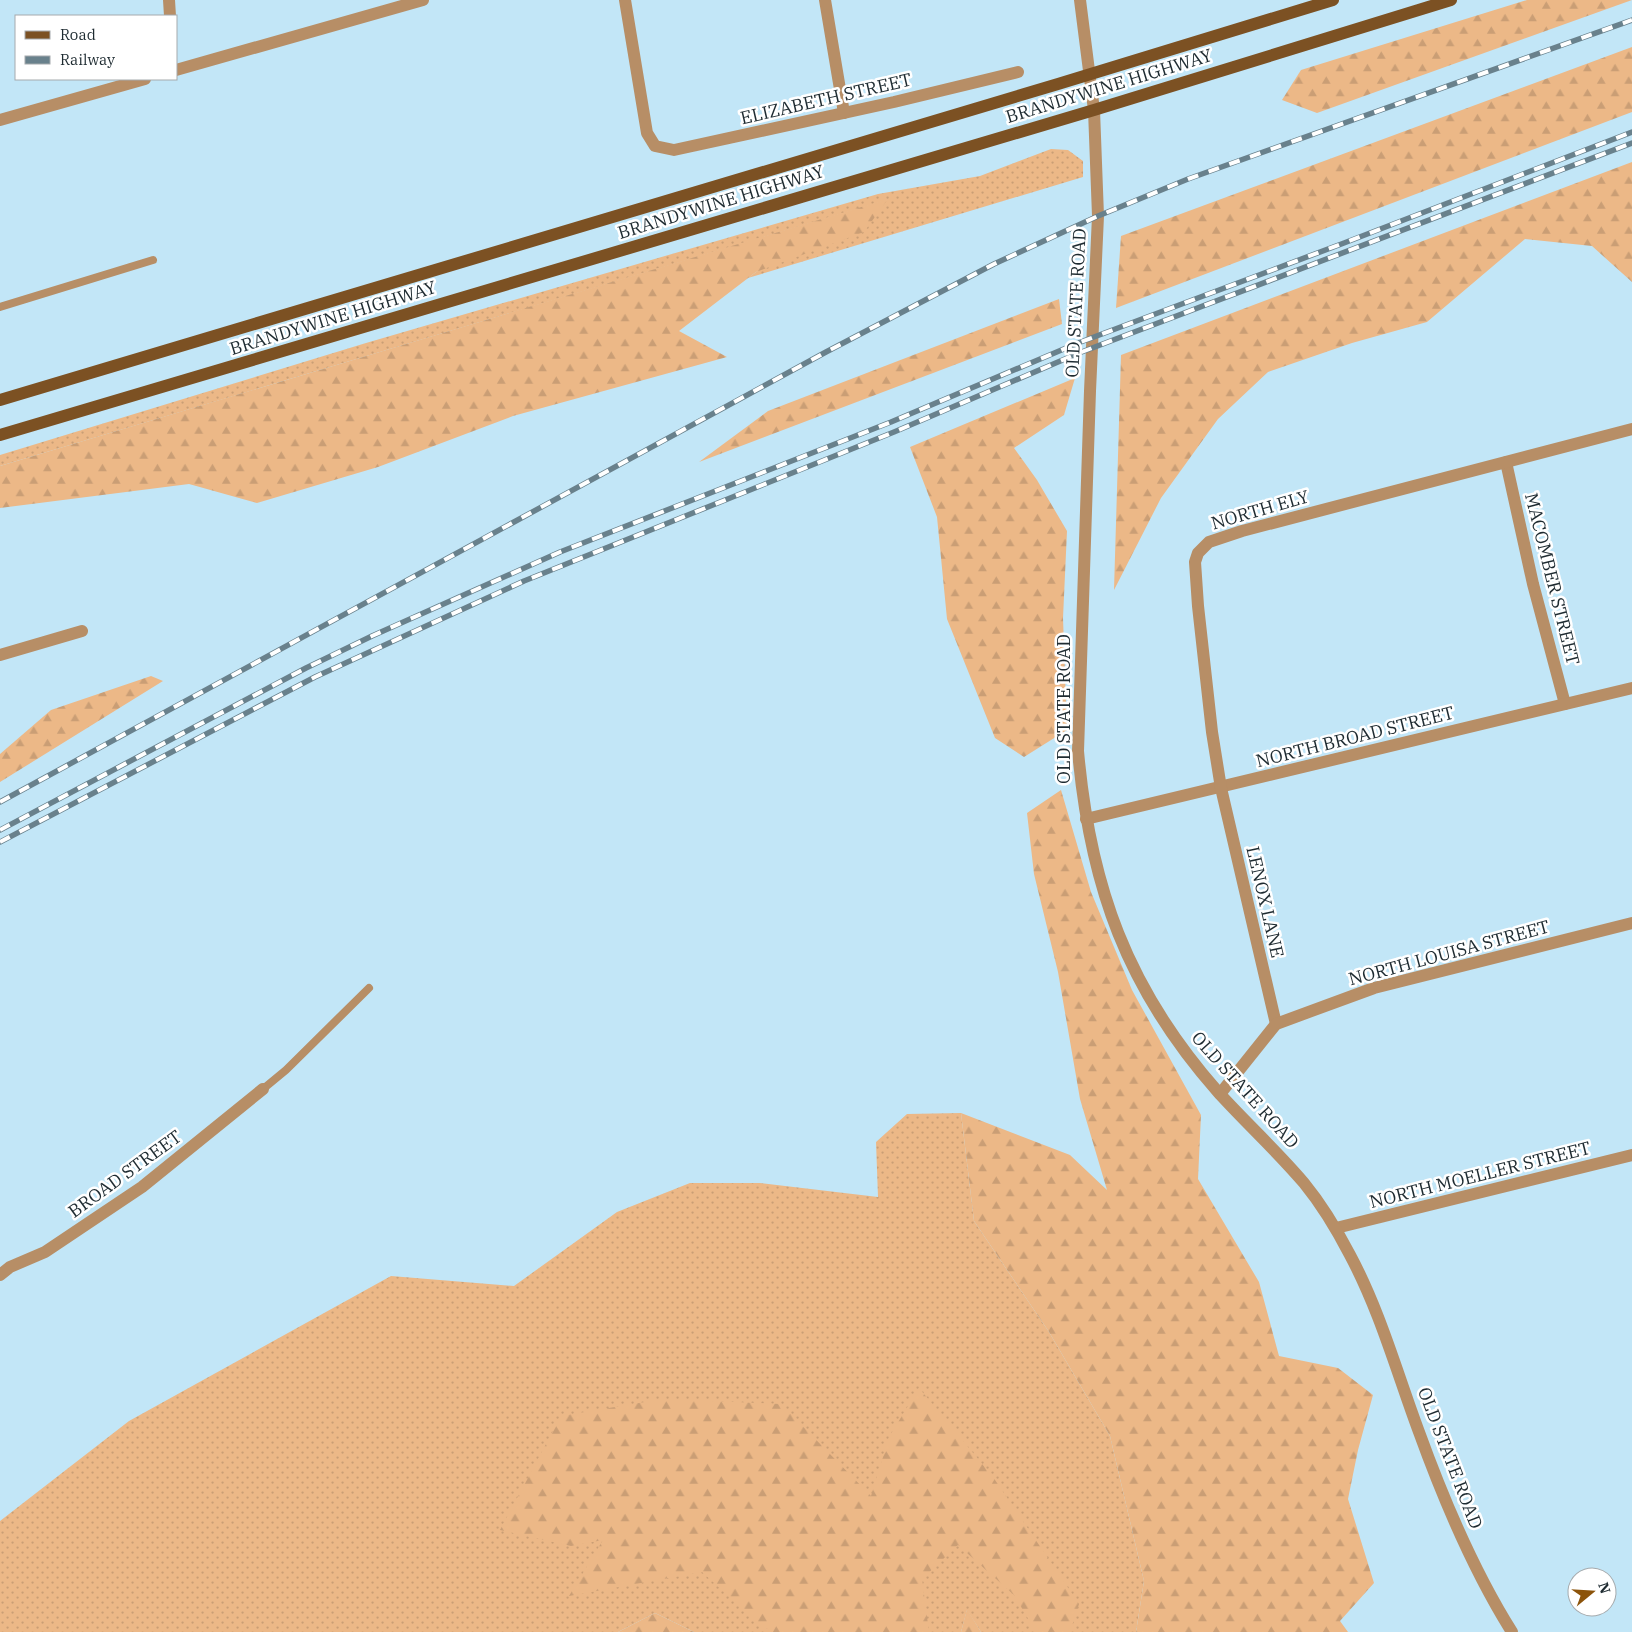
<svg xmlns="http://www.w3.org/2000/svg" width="1632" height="1632" viewBox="0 0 1632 1632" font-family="'IBM Plex Serif',serif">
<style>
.grass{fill:url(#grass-dots)}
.forest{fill:url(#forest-firs)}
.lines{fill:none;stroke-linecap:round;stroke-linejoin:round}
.service{stroke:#b78e66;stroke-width:8}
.minor{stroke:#b78e66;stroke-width:12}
.tertiary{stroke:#b78e66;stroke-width:12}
.primary{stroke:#7c5123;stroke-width:12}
.rail-casing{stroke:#69818c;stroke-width:5.5}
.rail{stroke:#fff;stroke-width:4;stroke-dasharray:11;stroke-linecap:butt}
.labels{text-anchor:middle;stroke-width:5;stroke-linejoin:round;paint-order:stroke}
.street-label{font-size:18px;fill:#1e2b31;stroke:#fff}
</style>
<defs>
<pattern id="grass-dots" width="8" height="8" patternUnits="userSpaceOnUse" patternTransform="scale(1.25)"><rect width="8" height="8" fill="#ecb887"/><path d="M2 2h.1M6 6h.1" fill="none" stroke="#ca9e75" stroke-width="1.8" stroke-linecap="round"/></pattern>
<pattern id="forest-firs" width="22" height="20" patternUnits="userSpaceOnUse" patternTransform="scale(1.25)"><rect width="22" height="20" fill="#ecb887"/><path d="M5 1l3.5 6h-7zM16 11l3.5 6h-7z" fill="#ca9e75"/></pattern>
</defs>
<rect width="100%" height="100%" fill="#c2e6f7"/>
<g class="grass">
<polygon points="1051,149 1068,150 1083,161 1083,177 748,278 756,272 887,200 0,466 0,455 366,343 878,194 980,176"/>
<polygon points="961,1113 974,1221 1049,1332 1110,1436 1144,1581 1136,1632 981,1632 967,1610 961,1632 694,1632 655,1613 618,1632 0,1632 0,1521 129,1421 391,1276 514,1286 617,1212 690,1183 760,1183 878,1197 876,1142 907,1114"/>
</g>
<g class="forest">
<polygon points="1527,0 1632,0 1317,113 1282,100 1301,70"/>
<polygon points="1632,47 1632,112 1116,308 1121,236"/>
<polygon points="1632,162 1632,282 1592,246 1525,239 1427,322 1352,343 1268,372 1218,419 1161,498 1114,590 1121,355"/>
<polygon points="888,199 864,232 756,272 679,331 727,357 513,416 378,467 257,503 189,484 0,508 0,466"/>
<polygon points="1059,299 1062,324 699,462 768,411"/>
<polygon points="1075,378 1064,415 1014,448 1037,480 1067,531 1063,618 1067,730 1024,757 995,738 947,619 937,517 910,447"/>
<polygon points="151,676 163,681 0,782 0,754 51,710"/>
<polygon points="1061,790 1091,892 1132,990 1201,1115 1198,1179 1259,1282 1279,1356 1338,1368 1373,1395 1358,1450 1348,1499 1374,1583 1340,1621 1348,1632 1136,1632 1144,1581 1110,1436 1049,1332 974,1221 961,1113 1070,1155 1107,1190 1080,1099 1058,972 1034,874 1027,813"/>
<polygon points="919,1388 993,1477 1079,1604 1070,1632 1036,1632 1014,1595 958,1545 922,1579 929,1632 772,1632 760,1624 702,1572 569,1596 603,1540 571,1546 500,1530 561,1416 663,1399 781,1404 871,1496 889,1437"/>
<polygon points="967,1609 981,1632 961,1632"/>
<polygon points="655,1613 694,1632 618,1632"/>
</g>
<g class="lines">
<g class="service">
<polyline points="0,307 153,260"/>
<polyline points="263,1089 286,1070 369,988"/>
</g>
<g class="minor">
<polyline points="169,0 170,16"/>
<polyline points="625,0 647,133 655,146 674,150 894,102 1018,72"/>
<polyline points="825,0 844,113"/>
<polyline points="1506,462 1533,584 1565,704"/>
<polyline points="0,655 82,631"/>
<polyline points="1086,819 1632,688"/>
<polyline points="1276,1024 1221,788 1212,732 1198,606 1195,562 1198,553 1209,542 1242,531 1632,429"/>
<polyline points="1220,1094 1276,1024 1374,988 1632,923"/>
<polyline points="1336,1228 1632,1155"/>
<polyline points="0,1275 10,1267 45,1252 142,1187 263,1089"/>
</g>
<g class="tertiary">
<path d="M1080 0 1094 110 1098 216 1090 391 1078 751C1090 886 1127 989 1218 1092 1246 1123 1277 1151 1304 1183 1322 1205 1337 1230 1350 1255 1380 1311 1397 1373 1419 1432 1444 1501 1473 1570 1512 1632"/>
<polyline points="176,70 423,0"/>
<polyline points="0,120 145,79"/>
</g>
<g class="primary">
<polyline points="0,400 1058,84 1333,0"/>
<polyline points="0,435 1094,110 1451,0"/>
</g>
<g class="rail-casing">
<g id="rail">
<polyline points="0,802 826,352 994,264 1098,216 1188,179 1632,20"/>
<polyline points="0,830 306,668 372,636 560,552 891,422 1078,343 1344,243 1632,132"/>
<polyline points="0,842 315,677 524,581 894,432 1079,353 1632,143"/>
</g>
</g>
<use href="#rail" class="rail"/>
</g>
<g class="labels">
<g class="street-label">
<text transform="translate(1109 86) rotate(-17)" y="6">BRANDYWINE HIGHWAY</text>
<text transform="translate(826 99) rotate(-13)" y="6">ELIZABETH STREET</text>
<text transform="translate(721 202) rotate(-17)" y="6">BRANDYWINE HIGHWAY</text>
<text transform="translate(1076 303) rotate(-87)" y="6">OLD STATE ROAD</text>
<text transform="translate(333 318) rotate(-17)" y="6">BRANDYWINE HIGHWAY</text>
<text transform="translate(1260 510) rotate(-16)" y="6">NORTH ELY</text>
<text transform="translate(1552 579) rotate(76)" y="6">MACOMBER STREET</text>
<text transform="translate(1064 709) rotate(-90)" y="6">OLD STATE ROAD</text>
<text transform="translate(1355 737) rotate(-14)" y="6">NORTH BROAD STREET</text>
<text transform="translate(1265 902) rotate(77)" y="6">LENOX LANE</text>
<text transform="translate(1449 953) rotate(-15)" y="6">NORTH LOUISA STREET</text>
<text transform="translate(1245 1090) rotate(48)" y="6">OLD STATE ROAD</text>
<text transform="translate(125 1174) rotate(-36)" y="6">BROAD STREET</text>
<text transform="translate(1480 1175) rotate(-14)" y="6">NORTH MOELLER STREET</text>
<text transform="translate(1450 1458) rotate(69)" y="6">OLD STATE ROAD</text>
</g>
</g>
<rect x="15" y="15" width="162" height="65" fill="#ffffff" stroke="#a5aaad"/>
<rect x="25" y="31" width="25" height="8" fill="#7c5123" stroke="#a5aaad"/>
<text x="60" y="40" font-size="15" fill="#1e2b31">Road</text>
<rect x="25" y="56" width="25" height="8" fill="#69818c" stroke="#a5aaad"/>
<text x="60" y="65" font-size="15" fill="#1e2b31">Railway</text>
<g transform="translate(1592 1592) rotate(72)"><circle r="24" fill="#ffffff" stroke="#a5aaad"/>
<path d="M0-4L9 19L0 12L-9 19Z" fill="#8c540b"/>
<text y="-8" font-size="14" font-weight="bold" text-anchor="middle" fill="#1e2b31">N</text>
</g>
</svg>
